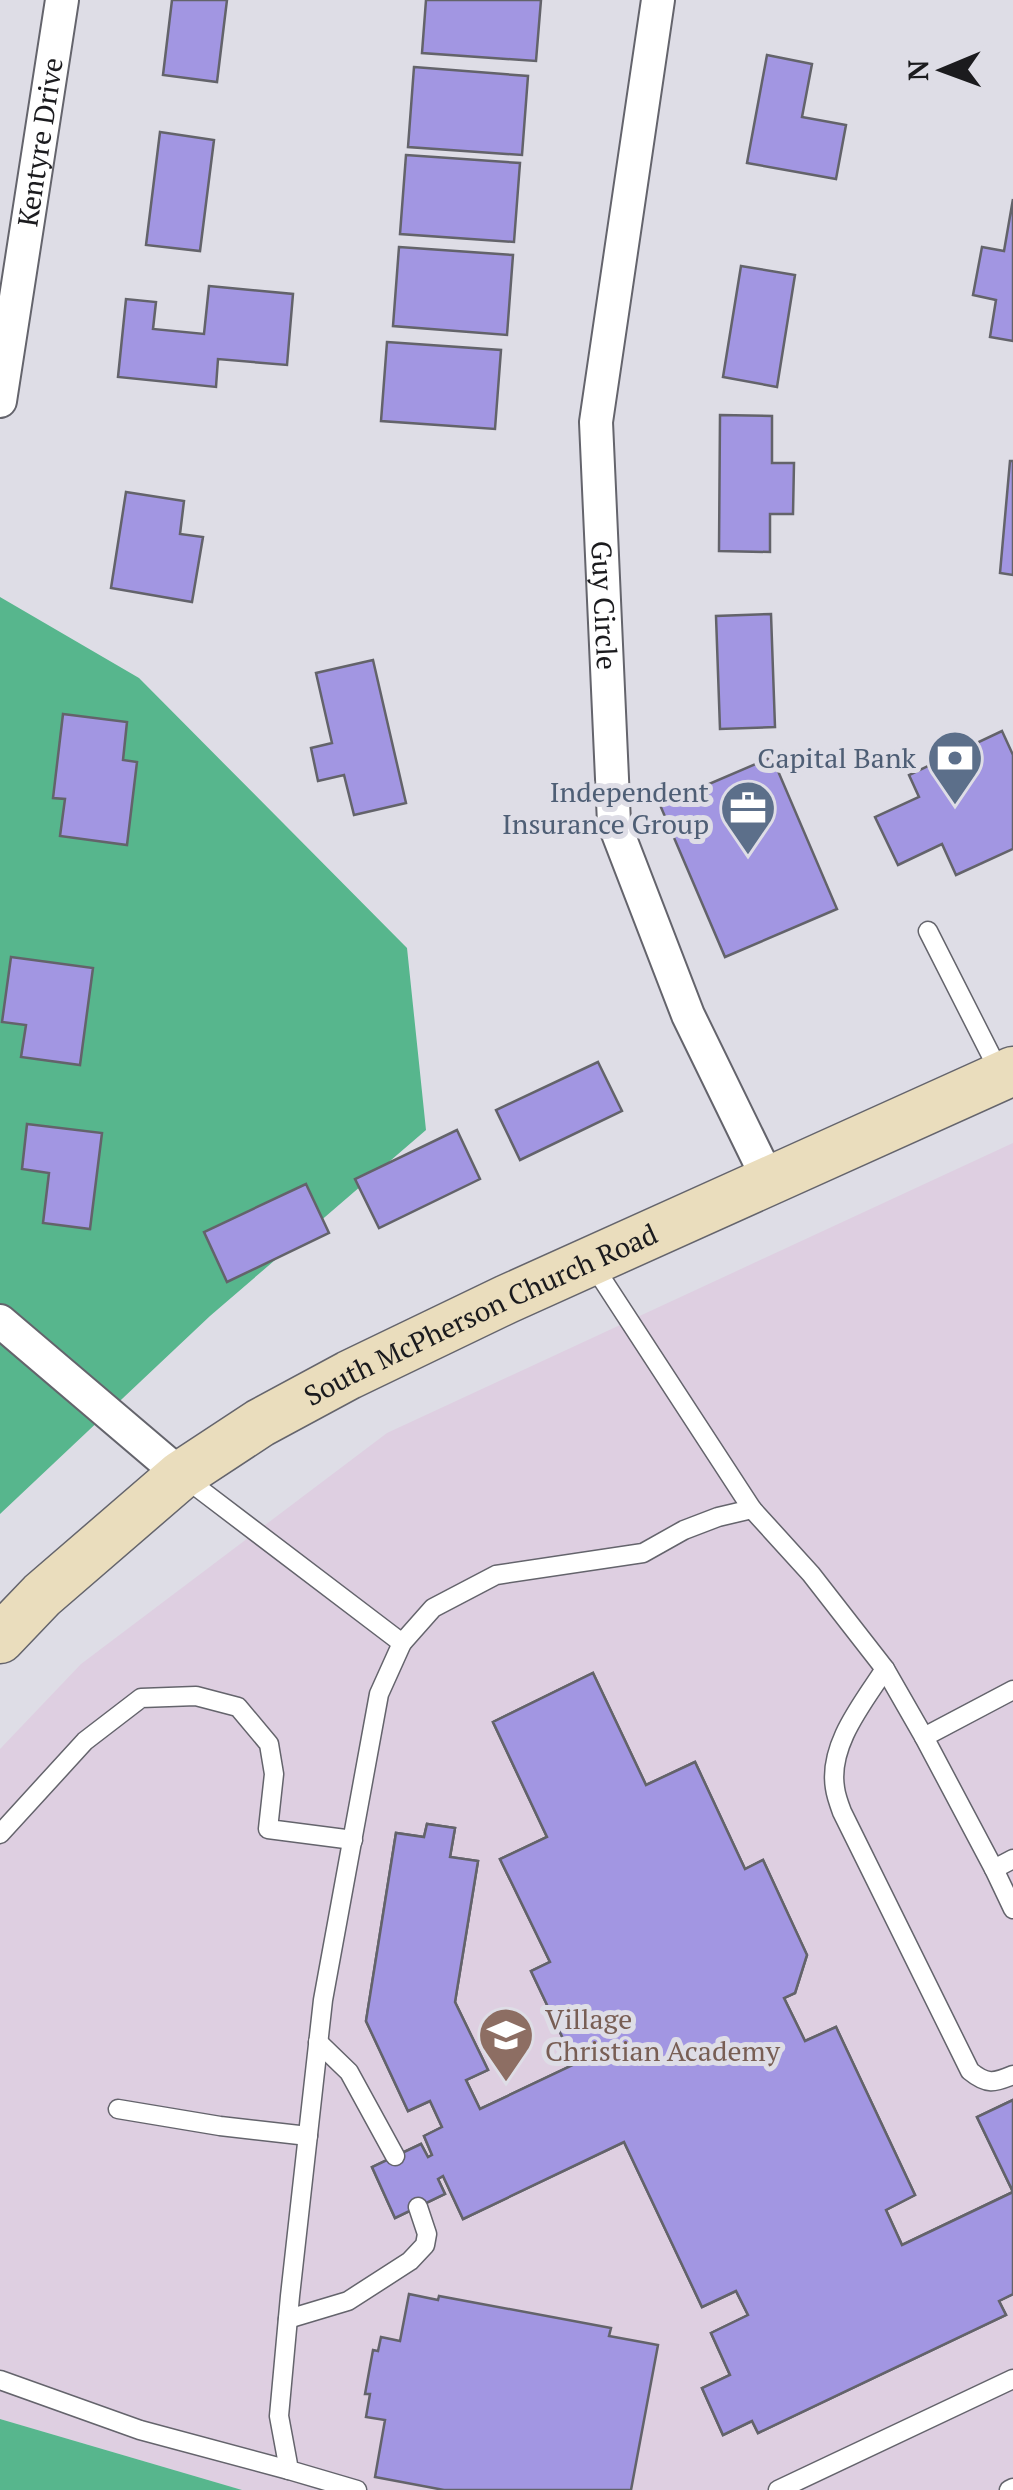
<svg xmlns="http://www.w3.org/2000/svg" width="1013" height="2490" viewBox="0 0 1013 2490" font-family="'PT Serif',serif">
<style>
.education{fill:#decfe1}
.forest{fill:#57b68d}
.building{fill:#a296e2;stroke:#63636a;stroke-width:2.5;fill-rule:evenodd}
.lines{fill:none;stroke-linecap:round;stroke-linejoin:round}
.lane-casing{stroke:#64646c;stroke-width:21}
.street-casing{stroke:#64646c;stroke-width:36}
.secondary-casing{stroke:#64646c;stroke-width:51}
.lane{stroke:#fff;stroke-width:18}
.street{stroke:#fff;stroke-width:32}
.secondary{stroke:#eaddbd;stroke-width:48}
.labels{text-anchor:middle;stroke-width:10;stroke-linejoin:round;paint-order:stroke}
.street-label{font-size:28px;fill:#1b1b1e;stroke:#dedde6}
.service-label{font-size:28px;fill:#4e5e75;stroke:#dedde6;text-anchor:end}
.education-label{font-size:28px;fill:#785e54;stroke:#dedde6;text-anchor:start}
</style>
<rect width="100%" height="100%" fill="#dedde6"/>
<polygon class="education" points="1013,1143 1013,2490 242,2490 0,2419 0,1749 81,1664 387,1433"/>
<g class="forest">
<polygon points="0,597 139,678 407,948 426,1130 210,1316 0,1514"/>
<polygon points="0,2419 242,2490 0,2490"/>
</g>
<g class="building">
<polygon points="172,0 227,0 217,82 163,75"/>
<polygon points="426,0 541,0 536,61 422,53"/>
<polygon points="767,55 812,64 802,117 846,125 836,179 747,163"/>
<polygon points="414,67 528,76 522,155 408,147"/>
<polygon points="160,132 214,140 200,251 146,245"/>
<polygon points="406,155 520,163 514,242 400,234"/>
<polygon points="1013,199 1013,341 990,337 996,300 973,295 982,247 1004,251"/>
<polygon points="399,247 513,255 507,335 393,326"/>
<polygon points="741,266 795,275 777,387 723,377"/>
<polygon points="209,286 293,294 287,365 218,359 216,387 118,377 126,299 156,302 153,329 204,334"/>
<polygon points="387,342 501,350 495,429 381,421"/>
<polygon points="720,415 772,416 772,463 794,463 793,514 770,514 770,552 719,551"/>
<polygon points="1010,461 1013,461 1013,575 1000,573"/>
<polygon points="126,492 184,501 180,534 203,537 192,602 111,588"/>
<polygon points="771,614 775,727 720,729 716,616"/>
<polygon points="373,660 406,803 354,815 344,775 318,781 311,748 332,743 316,673"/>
<polygon points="63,714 127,722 123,760 137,762 127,845 60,836 65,799 53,798"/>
<polygon points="1002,731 1013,755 1013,849 956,875 942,844 898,865 875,817 919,797 909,775"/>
<polygon points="772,757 837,909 725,957 660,805"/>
<polygon points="11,957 93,968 80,1065 21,1057 26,1025 2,1022"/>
<polygon points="598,1062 622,1111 520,1160 496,1110"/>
<polygon points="27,1124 102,1133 90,1229 43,1223 49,1173 22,1169"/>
<polygon points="457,1130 480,1179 379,1228 355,1179"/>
<polygon points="306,1184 329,1233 227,1282 204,1232"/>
<path d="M593 1673 646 1785 695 1762 745 1869 763 1860 807 1955 795 1993 784 1998 805 2041 836 2027 915 2195 886 2210 902 2245 1013 2192 977 2117 1013 2100V2294L999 2301 1006 2315 758 2433 752 2421 723 2435 702 2388 730 2375 711 2333 748 2315 736 2291 702 2307 624 2142 463 2219 443 2176 438 2179 445 2194 395 2218 372 2167 421 2144 428 2157 432 2155 424 2136 442 2127 430 2101 408 2111 366 2021 396 1833 424 1837 427 1824 455 1828 450 1857 478 1861 455 2002 488 2070 466 2080 480 2109 575 2064 531 1971 550 1962 500 1859 547 1837 493 1722ZM781 2106 840 2231 866 2219 883 2253 768 2309 755 2282 784 2268 721 2136Z"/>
<polygon points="593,1673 646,1785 695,1762 745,1869 763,1860 807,1955 795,1993 784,1998 805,2041 836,2027 915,2195 886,2210 902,2245 1013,2192 977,2117 1013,2100 1013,2294 999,2301 1006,2315 758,2433 752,2421 723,2435 702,2388 730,2375 711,2333 748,2315 736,2291 702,2307 624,2142 463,2219 443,2176 438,2179 445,2194 395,2218 372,2167 421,2144 428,2157 432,2155 424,2136 442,2127 430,2101 408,2111 366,2021 396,1833 424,1837 427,1824 455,1828 450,1857 478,1861 455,2002 488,2070 466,2080 480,2109 575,2064 531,1971 550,1962 500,1859 547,1837 493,1722"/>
<polygon points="409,2294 438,2300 439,2296 611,2328 609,2336 658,2345 631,2490 444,2490 375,2477 385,2420 366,2417 370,2394 365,2394 373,2350 378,2351 381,2337 400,2341"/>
</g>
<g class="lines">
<g class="lane-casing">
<g id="lane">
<polyline points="928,931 1000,1073"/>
<polyline points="591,1262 752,1509 811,1574 885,1669 924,1737 994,1869 1013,1859"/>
<polyline points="185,1478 402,1643"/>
<path d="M885 1669C863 1703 828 1745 835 1788 836 1796 839 1804 842 1812L970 2071C987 2085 994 2083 1013 2075"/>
<polyline points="924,1737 1013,1690"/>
<polyline points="0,1834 85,1741 141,1698 196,1696 238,1707 269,1744 274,1774 268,1829 353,1840"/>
<polyline points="994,1869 1013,1909"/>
<polyline points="318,2042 349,2072 395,2156"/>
<polyline points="118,2109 220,2126 308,2136"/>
<polyline points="288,2319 348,2301 410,2261 425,2245 427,2234 418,2207"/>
<polyline points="0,2380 140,2430 289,2470"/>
<polyline points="357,2490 289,2470 279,2416 290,2296 323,2000 379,1694 402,1643 433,1608 496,1575 643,1553 684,1530 718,1517 752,1509"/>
<polyline points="778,2490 1013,2379"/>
<polyline points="1009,2490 1013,2488"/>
</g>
</g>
<g class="street-casing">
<g id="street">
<path id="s1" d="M658 0 596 422 614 823 688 1015 769 1181"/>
<path id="s2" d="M0 401 62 0"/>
<polyline points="0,1321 181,1475"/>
</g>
</g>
<g class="secondary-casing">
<g id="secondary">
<path id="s3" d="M0 1639 42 1595 181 1475 260 1423 349 1375 507 1299 1013 1071"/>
</g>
</g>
<use href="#lane" class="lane"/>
<use href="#street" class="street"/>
<use href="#secondary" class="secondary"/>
</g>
<defs>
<g id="bank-pin" transform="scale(2.875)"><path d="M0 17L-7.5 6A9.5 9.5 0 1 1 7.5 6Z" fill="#5c6f8a" stroke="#dedde6"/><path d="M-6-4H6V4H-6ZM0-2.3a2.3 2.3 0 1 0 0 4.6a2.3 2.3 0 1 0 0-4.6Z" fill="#fff"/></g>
<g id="office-pin" transform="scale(2.875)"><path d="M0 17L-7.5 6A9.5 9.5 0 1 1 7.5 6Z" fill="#5c6f8a" stroke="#dedde6"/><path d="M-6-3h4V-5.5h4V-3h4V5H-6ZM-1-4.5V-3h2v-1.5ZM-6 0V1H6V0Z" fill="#fff"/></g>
<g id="school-pin" transform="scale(2.875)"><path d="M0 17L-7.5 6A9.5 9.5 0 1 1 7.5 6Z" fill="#8d6e63" stroke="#dedde6"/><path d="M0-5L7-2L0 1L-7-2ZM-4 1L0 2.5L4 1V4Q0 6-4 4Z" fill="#fff"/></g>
</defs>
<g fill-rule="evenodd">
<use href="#bank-pin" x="955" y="758"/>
<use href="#office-pin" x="748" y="808"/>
<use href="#school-pin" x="506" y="2035"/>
</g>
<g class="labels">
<g class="street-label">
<text dy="10" stroke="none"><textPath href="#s2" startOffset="262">Kentyre Drive</textPath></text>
<text dy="10" stroke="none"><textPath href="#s1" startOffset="610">Guy Circle</textPath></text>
<text dy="10" stroke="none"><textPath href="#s3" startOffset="585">South McPherson Church Road</textPath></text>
</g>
<g class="service-label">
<text x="916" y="768">Capital Bank</text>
<text x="709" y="802">Independent<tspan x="709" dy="32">Insurance Group</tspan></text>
</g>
<g class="education-label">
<text x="545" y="2029">Village<tspan x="545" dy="32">Christian Academy</tspan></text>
</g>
</g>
<g transform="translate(943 70) rotate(269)" stroke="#dedde6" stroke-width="8" paint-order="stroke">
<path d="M0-8L18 38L0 25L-18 38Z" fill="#1b1b1e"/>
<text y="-15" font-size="28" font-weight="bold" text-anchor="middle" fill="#1b1b1e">N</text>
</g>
</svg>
